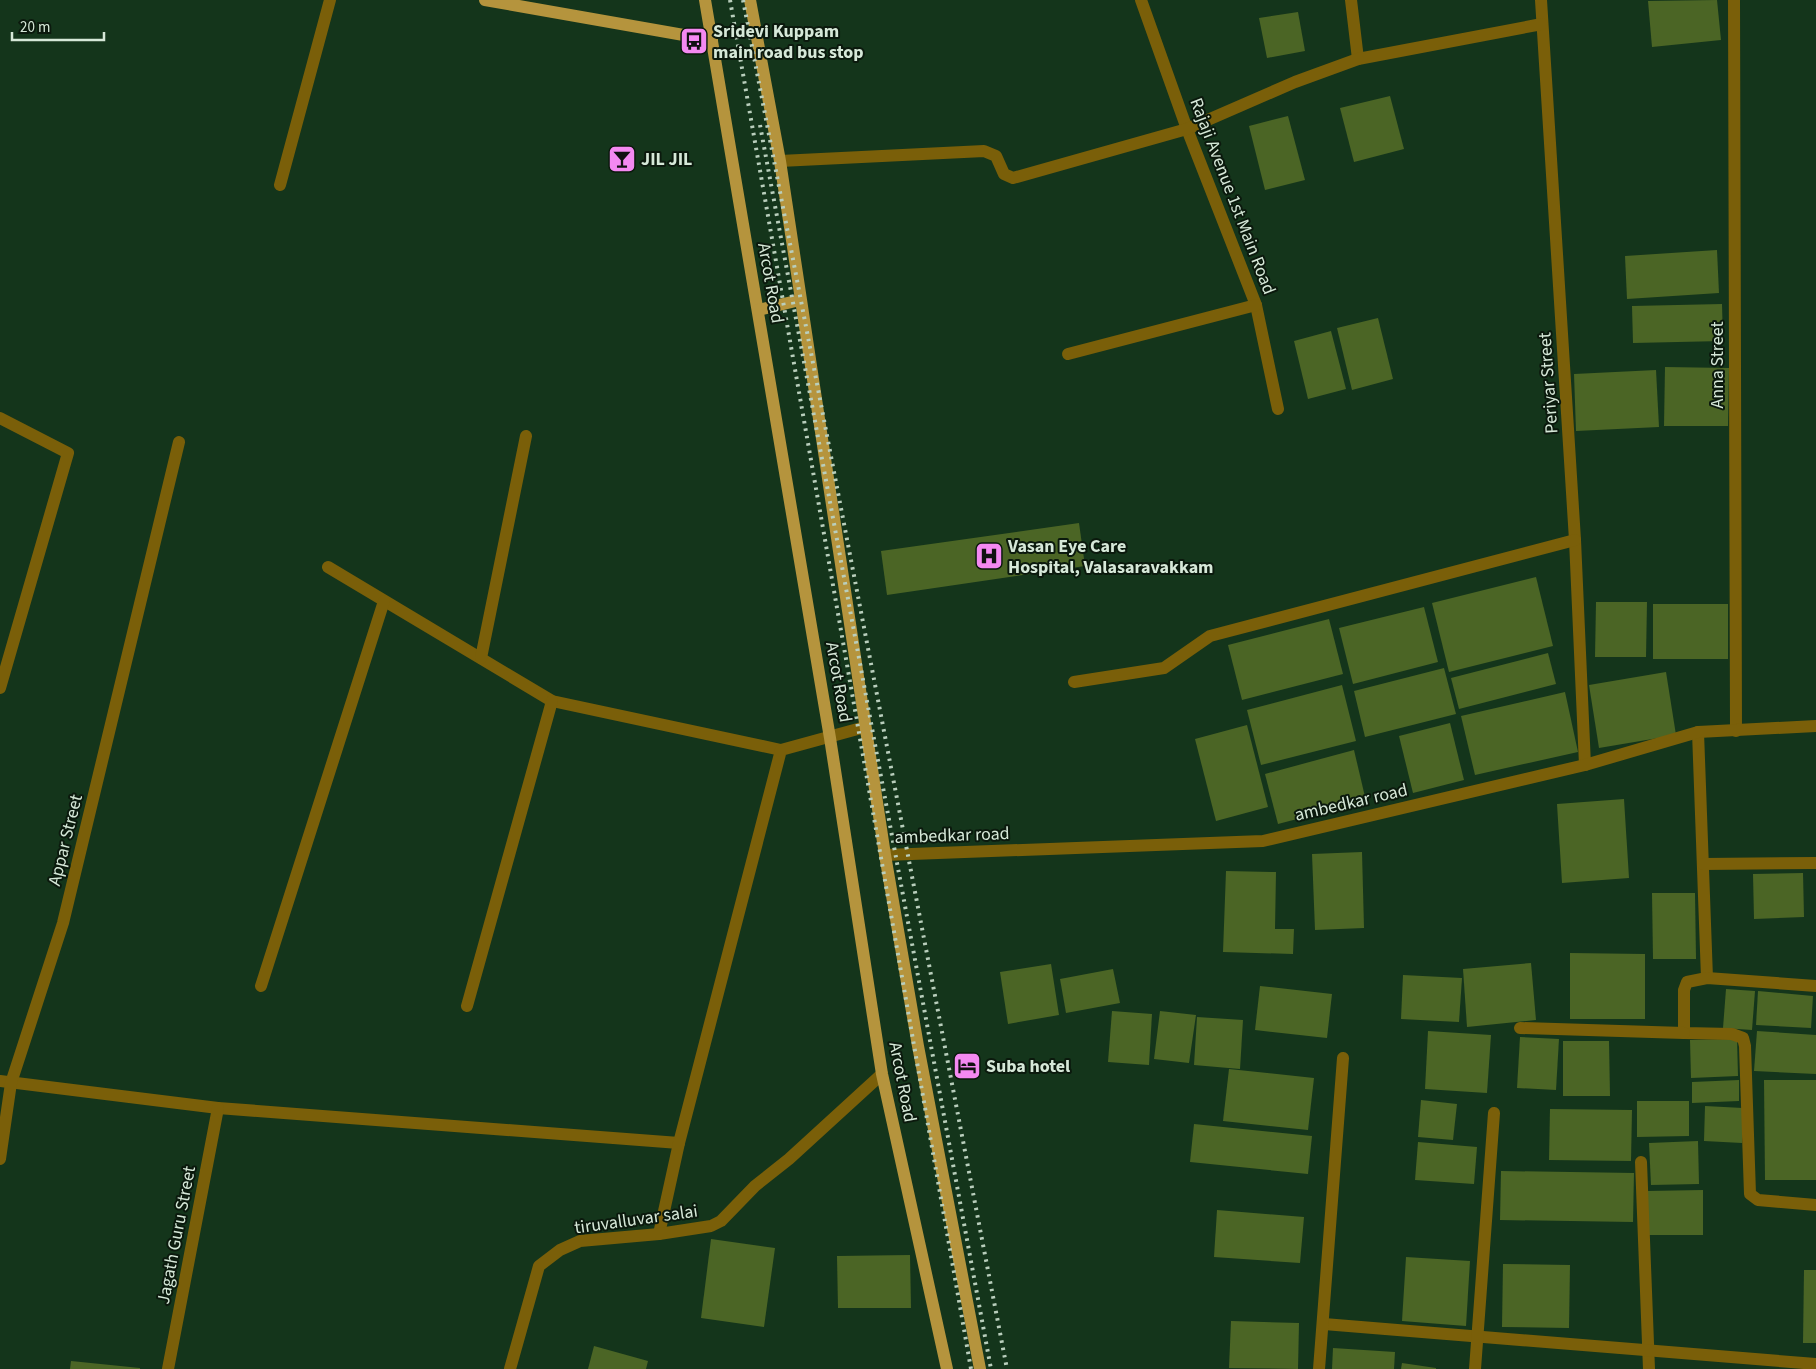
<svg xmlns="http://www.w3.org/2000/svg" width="1816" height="1369" viewBox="0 0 1816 1369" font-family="'Source Sans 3',sans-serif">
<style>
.building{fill:#4b6525}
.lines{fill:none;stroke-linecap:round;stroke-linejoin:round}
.minor{stroke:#7a5f09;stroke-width:12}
.major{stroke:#b5943d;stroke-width:12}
.rail{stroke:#b9cebc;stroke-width:4;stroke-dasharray:2.5 5;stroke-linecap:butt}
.labels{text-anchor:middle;stroke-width:4;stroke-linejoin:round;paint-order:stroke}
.poi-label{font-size:18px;font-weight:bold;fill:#d6e8d8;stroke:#0b190d;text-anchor:start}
.street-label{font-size:18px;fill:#d6e8d8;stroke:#0b190d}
</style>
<rect width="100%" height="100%" fill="#14351b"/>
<g class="building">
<polygon points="1717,0 1721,40 1652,47 1648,1"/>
<polygon points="1298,12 1305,51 1267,58 1259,18"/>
<polygon points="1390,96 1404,149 1354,162 1340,108"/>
<polygon points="1288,116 1305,180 1265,190 1249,126"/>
<polygon points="1717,250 1719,293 1627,299 1625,256"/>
<polygon points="1722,304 1723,341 1633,343 1632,306"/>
<polygon points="1378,318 1393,379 1352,390 1337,328"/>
<polygon points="1331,331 1346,389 1308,399 1294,341"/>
<polygon points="1665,367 1729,368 1728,426 1664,426"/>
<polygon points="1656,370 1659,427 1576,431 1574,374"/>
<polygon points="1079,523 1085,566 887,595 881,551"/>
<polygon points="1536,577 1553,646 1449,672 1432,603"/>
<polygon points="1596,602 1647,602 1646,657 1595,657"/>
<rect x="1653" y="604" width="75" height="55"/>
<polygon points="1424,607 1438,662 1353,684 1339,628"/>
<polygon points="1329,619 1343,674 1242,700 1228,645"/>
<polygon points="1548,653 1556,684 1459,709 1451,678"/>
<polygon points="1444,668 1456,714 1365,737 1354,691"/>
<polygon points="1666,672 1676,735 1599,748 1589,685"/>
<polygon points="1342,685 1356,741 1261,765 1247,710"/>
<polygon points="1565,692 1578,752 1475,775 1461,716"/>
<polygon points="1450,723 1464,780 1413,793 1399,736"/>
<polygon points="1247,725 1268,807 1216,821 1195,739"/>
<polygon points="1354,750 1366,801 1278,824 1265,774"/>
<polygon points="1624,799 1629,878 1562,883 1557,804"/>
<polygon points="1362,852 1364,928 1315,930 1312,854"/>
<polygon points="1226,871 1276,872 1275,929 1294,929 1293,954 1223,952"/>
<polygon points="1803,873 1804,917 1754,919 1753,874"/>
<polygon points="1652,893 1695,893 1696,959 1653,959"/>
<polygon points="1570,953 1645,954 1645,1019 1570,1019"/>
<polygon points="1531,963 1536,1020 1467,1027 1463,969"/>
<polygon points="1051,964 1059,1015 1008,1024 1000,972"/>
<polygon points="1113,969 1120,1003 1066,1013 1060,979"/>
<polygon points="1403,975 1462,978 1459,1022 1401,1019"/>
<polygon points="1260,986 1332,994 1327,1038 1255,1030"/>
<polygon points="1726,989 1755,991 1752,1030 1723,1028"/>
<polygon points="1758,991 1813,996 1811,1028 1756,1025"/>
<polygon points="1112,1011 1152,1014 1149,1065 1108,1062"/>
<polygon points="1160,1011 1196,1015 1189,1063 1154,1059"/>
<polygon points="1197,1017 1243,1020 1240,1069 1194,1065"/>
<polygon points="1428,1031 1491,1035 1487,1093 1425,1089"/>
<polygon points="1757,1031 1816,1035 1816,1074 1754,1071"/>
<polygon points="1520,1037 1559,1039 1556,1090 1517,1088"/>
<polygon points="1737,1039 1738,1076 1691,1078 1690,1040"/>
<polygon points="1563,1041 1609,1041 1610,1096 1563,1096"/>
<polygon points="1229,1069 1314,1078 1308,1130 1223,1121"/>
<polygon points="1739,1080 1739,1101 1692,1103 1692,1082"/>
<polygon points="1764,1080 1816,1080 1816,1180 1765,1180"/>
<polygon points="1421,1100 1457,1104 1453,1140 1418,1137"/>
<polygon points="1637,1101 1689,1101 1689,1136 1637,1137"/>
<polygon points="1705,1106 1743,1108 1742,1143 1704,1141"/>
<polygon points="1550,1109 1632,1110 1631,1161 1549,1160"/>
<polygon points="1194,1124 1312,1136 1308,1174 1190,1162"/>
<polygon points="1698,1141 1699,1184 1651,1185 1649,1143"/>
<polygon points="1418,1142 1477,1147 1474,1184 1415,1180"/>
<polygon points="1501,1171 1634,1173 1633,1222 1500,1220"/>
<polygon points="1703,1190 1703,1235 1648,1235 1647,1191"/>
<polygon points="1217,1210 1304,1217 1300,1263 1214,1257"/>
<polygon points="711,1239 775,1248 764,1327 701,1318"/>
<polygon points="910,1255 911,1308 838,1308 837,1256"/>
<polygon points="1406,1257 1470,1261 1466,1326 1402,1321"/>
<polygon points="1503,1264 1570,1265 1569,1328 1502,1327"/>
<polygon points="1804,1270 1816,1270 1816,1343 1803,1343"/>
<polygon points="1231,1321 1299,1323 1298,1369 1229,1368"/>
<polygon points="594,1346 648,1361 646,1369 588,1369"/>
<polygon points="1333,1348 1395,1352 1394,1369 1332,1369"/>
<polygon points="71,1361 140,1368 140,1369 70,1369"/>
<polygon points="1402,1363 1436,1368 1436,1369 1401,1369"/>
</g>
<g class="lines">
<g class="minor">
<polyline points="1141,0 1187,129 1256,305 1278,409"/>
<polyline points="1351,0 1358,59"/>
<polyline points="1541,0 1575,540 1585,765"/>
<polyline points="1734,0 1736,731"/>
<polyline points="780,161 984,151 996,156 1004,174 1013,178 1187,129 1295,82 1358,59 1542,24"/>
<polyline points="280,185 330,0"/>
<polyline points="1068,354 1256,305"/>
<polyline points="0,418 68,453 0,688"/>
<polyline points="328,567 552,701 781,750"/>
<polyline points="481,658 526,436"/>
<polyline points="1074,682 1164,668 1210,636 1575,540"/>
<polyline points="1698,732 1707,978"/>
<polyline points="885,855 1263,841 1585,765 1698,732 1816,726"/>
<polyline points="1703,864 1816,863"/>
<polyline points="261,986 384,601"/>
<polyline points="1816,986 1707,978 1687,982 1684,990 1684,1033 1732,1034 1743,1038 1745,1046 1750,1194 1758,1200 1816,1205"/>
<polyline points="467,1006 552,701"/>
<polyline points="1520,1028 1684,1033"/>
<polyline points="0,1081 218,1108 679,1143"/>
<polyline points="0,1159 11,1083 63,923 179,442"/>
<polyline points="1641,1162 1649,1369"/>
<polyline points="659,1234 679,1143 781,750 865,727"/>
<polyline points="1324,1324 1816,1364"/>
<polyline points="168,1369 218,1108"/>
<polyline points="510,1369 539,1266 560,1250 580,1241 659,1234 711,1226 721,1221 755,1186 789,1159 882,1074"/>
<polyline points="1319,1369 1343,1058"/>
<polyline points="1475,1369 1494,1113"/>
</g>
<g class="major">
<polyline points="485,0 712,40"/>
<polyline points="705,0 830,738 882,1074 947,1369"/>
<polyline points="750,0 780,161 885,855 918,1046 980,1369"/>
<polyline points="758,310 800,300"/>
</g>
<g class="rail">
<polyline points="730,0 971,1369"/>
<polyline points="743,0 1007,1369"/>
<polyline points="760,125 991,1369"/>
</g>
</g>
<defs>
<g id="bus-square" transform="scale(1.4375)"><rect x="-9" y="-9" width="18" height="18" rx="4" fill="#f489f1" stroke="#0b190d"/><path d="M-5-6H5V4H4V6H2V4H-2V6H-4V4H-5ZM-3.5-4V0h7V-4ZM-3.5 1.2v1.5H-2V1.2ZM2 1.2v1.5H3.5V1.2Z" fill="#111"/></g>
<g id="bar-square" transform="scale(1.4375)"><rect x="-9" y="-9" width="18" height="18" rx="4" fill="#f489f1" stroke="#0b190d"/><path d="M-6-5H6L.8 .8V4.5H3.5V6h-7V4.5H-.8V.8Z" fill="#111"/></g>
<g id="hospital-square" transform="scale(1.4375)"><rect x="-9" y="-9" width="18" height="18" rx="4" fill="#f489f1" stroke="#0b190d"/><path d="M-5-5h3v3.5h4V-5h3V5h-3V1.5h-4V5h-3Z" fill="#111"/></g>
<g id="hotel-square" transform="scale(1.4375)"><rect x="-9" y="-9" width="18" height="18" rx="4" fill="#f489f1" stroke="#0b190d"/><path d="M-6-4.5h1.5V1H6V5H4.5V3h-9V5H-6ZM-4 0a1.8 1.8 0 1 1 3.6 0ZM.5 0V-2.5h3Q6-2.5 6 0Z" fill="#111"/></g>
</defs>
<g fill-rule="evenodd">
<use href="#bus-square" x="694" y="41"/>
<use href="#bar-square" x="622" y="159"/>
<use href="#hospital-square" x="989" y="556"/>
<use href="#hotel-square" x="967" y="1066"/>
</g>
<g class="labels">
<g class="poi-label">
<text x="713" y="37">Sridevi Kuppam<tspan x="713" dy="21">main road bus stop</tspan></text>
<text x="641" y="165">JIL JIL</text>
<text x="1008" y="552">Vasan Eye Care<tspan x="1008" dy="21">Hospital, Valasaravakkam</tspan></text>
<text x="986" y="1072">Suba hotel</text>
</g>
<g class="street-label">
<text transform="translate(1233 196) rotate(69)" y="6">Rajaji Avenue 1st Main Road</text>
<text transform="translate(771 283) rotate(80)" y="6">Arcot Road</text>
<text transform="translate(1717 365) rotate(-90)" y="6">Anna Street</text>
<text transform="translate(1548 383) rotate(-94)" y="6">Periyar Street</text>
<text transform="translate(839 682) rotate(80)" y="6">Arcot Road</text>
<text transform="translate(1351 802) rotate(-13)" y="6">ambedkar road</text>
<text transform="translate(952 835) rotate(-2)" y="6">ambedkar road</text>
<text transform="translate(65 840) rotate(-76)" y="6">Appar Street</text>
<text transform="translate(903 1082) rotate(79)" y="6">Arcot Road</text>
<text transform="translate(636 1219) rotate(-8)" y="6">tiruvalluvar salai</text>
<text transform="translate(176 1235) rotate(-79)" y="6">Jagath Guru Street</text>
</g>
</g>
<path d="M12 32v8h92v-8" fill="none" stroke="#d6e8d8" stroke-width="2.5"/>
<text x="20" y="32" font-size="15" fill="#d6e8d8" stroke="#0b190d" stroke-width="4" paint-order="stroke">20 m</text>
</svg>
